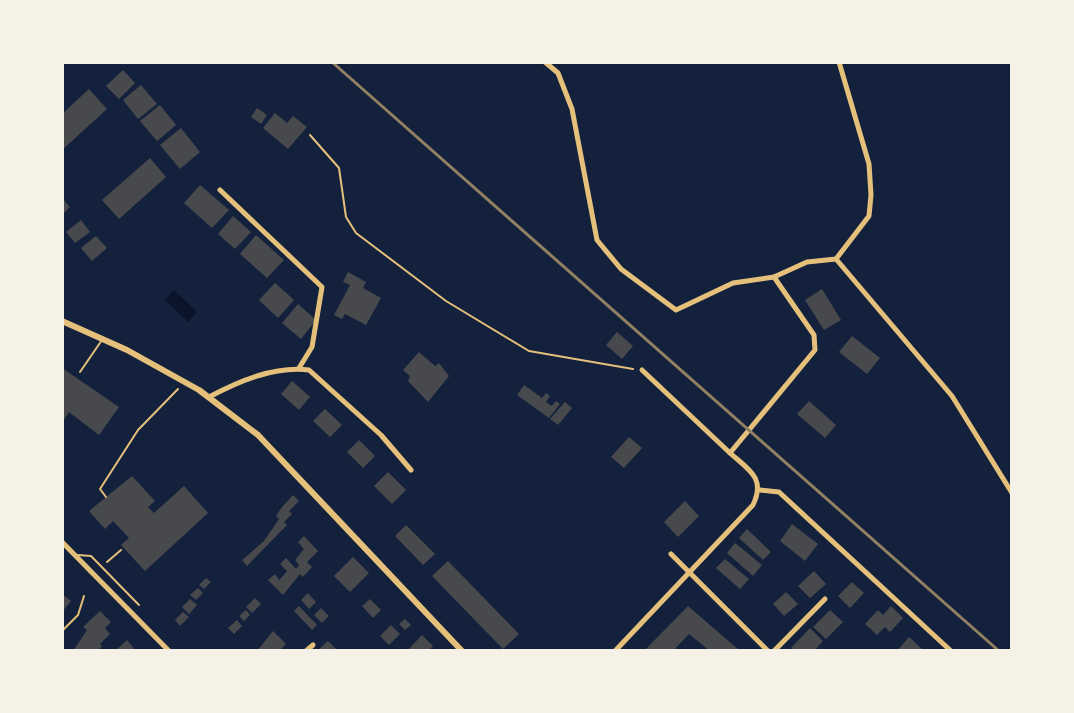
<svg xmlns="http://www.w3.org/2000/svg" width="1074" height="713" viewBox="0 0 1074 713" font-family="Cabin,sans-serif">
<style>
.water{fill:#0b132b}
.building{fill:#48494c}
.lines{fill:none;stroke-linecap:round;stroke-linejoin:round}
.path{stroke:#e5c07b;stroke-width:2}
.service{stroke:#e5c07b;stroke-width:2}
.minor{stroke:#e5c07b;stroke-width:5}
.tertiary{stroke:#e5c07b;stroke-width:6}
.rail{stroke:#918062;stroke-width:3}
</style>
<rect width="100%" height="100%" fill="#14213d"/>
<polygon class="water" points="174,290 197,312 188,322 165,300"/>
<g class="building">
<polygon points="123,70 135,83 119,99 106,86"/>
<polygon points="141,85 157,104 138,119 123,100"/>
<polygon points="89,89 107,109 62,150 62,114"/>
<polygon points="160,105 176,125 157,141 140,121"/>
<polygon points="257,108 267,115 261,124 251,117"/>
<polygon points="275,113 287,123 293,116 307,127 288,149 263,128"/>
<polygon points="181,128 200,152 180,169 160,145"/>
<polygon points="150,158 166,177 119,219 102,200"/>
<polygon points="200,185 229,210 212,228 184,203"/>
<polygon points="62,198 70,207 62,215"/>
<polygon points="233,216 251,232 235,249 218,234"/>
<polygon points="81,220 90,232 75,243 66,232"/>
<polygon points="256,235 284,260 267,278 240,254"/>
<polygon points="96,236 107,248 92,261 81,248"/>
<polygon points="348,272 366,282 363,288 381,298 366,325 345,314 342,319 334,315 350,285 343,282"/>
<polygon points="275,283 294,300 278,318 259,300"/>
<polygon points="822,289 841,320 824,330 805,300"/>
<polygon points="298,304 316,320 301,339 282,323"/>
<polygon points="617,332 633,346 622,359 606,345"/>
<polygon points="852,336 880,358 867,374 839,352"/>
<polygon points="419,352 435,366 439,363 449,376 428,402 408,381 410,376 403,370"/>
<polygon points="62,368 119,407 99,435 69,412 62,423"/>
<polygon points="292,381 310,397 299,410 281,394"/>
<polygon points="524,385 542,398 546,393 550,396 546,402 552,406 556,401 560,404 549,418 517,395"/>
<polygon points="809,401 836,425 825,438 797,414"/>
<polygon points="565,402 572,408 558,425 550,419"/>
<polygon points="325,409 342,425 330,437 313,421"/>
<polygon points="629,437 642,448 624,468 611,457"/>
<polygon points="359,440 375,456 363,468 347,452"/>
<polygon points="388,472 406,490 392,504 374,486"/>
<polygon points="132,476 155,501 148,507 154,513 184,486 208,513 145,571 121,545 129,538 113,521 105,529 89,511"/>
<polygon points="293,495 299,501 289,511 292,514 284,522 287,525 247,566 242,560 264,541 279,519 276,516 282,507"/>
<polygon points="685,501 699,516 678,537 664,522"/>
<polygon points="792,524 818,544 805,561 780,541"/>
<polygon points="406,525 435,554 423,565 395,536"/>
<polygon points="747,529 771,552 763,560 739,538"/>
<polygon points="304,536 318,551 307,562 312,567 303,577 300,574 283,595 268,580 275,574 279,580 283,576 287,571 280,564 286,558 296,569 299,565 295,560 304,549 298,542"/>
<polygon points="735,543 762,565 753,576 727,553"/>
<polygon points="353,557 369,573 350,592 334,576"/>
<polygon points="725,559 749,579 740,589 716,568"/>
<polygon points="448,561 519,634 503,649 432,576"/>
<polygon points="814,571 826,584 810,598 798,586"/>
<polygon points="206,578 211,582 204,589 199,585"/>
<polygon points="852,582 864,593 850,608 838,596"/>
<polygon points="198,588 203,593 196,600 190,595"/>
<polygon points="786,592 798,604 784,616 773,604"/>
<polygon points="308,593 316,602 309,609 301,600"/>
<polygon points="62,594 71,601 62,612"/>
<polygon points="255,598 261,604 252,613 246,607"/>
<polygon points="190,599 197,605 189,614 182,607"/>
<polygon points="370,599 381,610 373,618 362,606"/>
<polygon points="299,606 317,625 312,630 294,611"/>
<polygon points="688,606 740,651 710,651 689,634 673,651 644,651"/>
<polygon points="891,606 903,618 890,632 885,627 877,635 865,624 878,610 883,615"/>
<polygon points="321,608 329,616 322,623 314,615"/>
<polygon points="246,610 250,615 244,621 239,616"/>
<polygon points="830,610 843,622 826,639 813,627"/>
<polygon points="100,611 111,622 105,628 110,634 100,644 102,646 98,651 73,651 87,630 83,627"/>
<polygon points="183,612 189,617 180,626 175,620"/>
<polygon points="405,619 411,625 405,630 399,624"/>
<polygon points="237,620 242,626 234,634 228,628"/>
<polygon points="391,625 400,634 389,645 380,636"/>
<polygon points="810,628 823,641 814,651 795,651 791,648"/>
<polygon points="273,631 286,644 279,651 257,651"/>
<polygon points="422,635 433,646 429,651 407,651"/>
<polygon points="909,637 922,649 897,651"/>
<polygon points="127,640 136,651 115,651"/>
<polygon points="328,641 338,651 317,651"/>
</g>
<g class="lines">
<g class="path">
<polyline points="310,135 339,168 346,217 356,233 446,301 529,351 633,369"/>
<polyline points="106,497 100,489 138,430 178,389"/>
<polyline points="107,562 121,550"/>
<polyline points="62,631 78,615 84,596"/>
</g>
<g class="service">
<polyline points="80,372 102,340"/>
<polyline points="78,555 91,556 139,605"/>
</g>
<g class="minor">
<polyline points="545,62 558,73 572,109 597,240 621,269 676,310 733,283 774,277 807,262 836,259 869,216 871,195 869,164 839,62"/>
<polyline points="220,190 322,287 312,347 299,368"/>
<polyline points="836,259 952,396 1012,493"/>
<polyline points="642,370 730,453"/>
<path d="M209 397C239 381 274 366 309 370L381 435 411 470"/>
<polyline points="760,490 779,492 951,651"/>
<polyline points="62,542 169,651"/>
<polyline points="671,554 768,651"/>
<polyline points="306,651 313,645"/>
<path d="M615 651 753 505C766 478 749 470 730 453L815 350 814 335 774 277"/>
<polyline points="774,651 825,599"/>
</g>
<polyline class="tertiary" points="62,321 127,350 199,390 258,435 462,651"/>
<polyline class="rail" points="332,62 999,651"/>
</g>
<rect width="1074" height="713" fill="none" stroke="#f6f1e7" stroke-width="128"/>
</svg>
